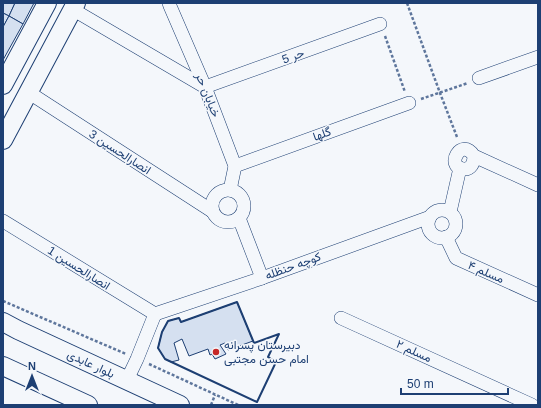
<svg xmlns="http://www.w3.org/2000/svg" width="541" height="408" viewBox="0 0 541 408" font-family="Arial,Vazirmatn,sans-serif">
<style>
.building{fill:#d5e0f0;stroke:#1d3f73}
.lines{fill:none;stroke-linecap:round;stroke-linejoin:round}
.minor-casing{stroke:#1d3f73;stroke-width:14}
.secondary-casing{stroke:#1d3f73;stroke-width:20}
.path{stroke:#5e769c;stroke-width:2.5;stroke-dasharray:3 2;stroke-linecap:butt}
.minor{stroke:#f4f7fb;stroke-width:13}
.secondary{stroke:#f4f7fb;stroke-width:18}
.wall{stroke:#1d3f73;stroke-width:2}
.poi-dot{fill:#c62828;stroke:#f4f7fb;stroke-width:1.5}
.labels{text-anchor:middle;stroke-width:3;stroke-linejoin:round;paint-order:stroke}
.street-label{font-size:12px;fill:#1d3f73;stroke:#f4f7fb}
.poi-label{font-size:12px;fill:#1d3f73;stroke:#f4f7fb;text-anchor:start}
</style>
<rect width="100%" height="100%" fill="#f4f7fb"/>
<g class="building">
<polygon points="3,3 15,3 9,16 3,13"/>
<polygon points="15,3 34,3 23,24 9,16"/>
<polygon points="3,13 9,16 3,27"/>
<polygon points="9,16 23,24 3,60 3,27"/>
<polygon points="237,302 253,341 228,350 225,343 220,345 226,354 215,359 212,354 210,355 208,349 189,356 182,339 174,343 179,360 171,362 165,359 158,348 162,332 168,321 179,318 181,322"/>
</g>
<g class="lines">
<g class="minor-casing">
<g id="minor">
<polyline points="169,3 170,6 205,87 235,166 230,190"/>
<polyline points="72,9 205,87 380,24"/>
<polyline points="479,78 538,57"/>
<polyline points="28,92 212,211"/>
<path d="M474 156C474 163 471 170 463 169 445 167 461 136 474 156L538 185"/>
<polyline points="235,166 409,103"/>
<circle cx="228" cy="206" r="16"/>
<circle cx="442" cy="224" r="14"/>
<polyline points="450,212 460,168"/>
<polyline points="239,218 262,278"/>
<polyline points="3,221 155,314"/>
<polyline points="446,237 456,258 538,295"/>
<polyline points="155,314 262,278 430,217"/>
<polyline points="341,318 532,405"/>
<polyline points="127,380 137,359 155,314"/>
</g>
</g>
<g class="secondary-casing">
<g id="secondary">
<polyline points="3,85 47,3"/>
<polyline points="3,140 76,3"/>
<polyline points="3,322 18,330 180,405"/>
<polyline points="3,366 88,405"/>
</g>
</g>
<g class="path">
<polyline points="407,3 440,93 457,137"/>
<polyline points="385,36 405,92"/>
<polyline points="421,99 468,83"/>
<polyline points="3,301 126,354"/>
<polyline points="149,364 238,405"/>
<polyline points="211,405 215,395"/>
</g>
<use href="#minor" class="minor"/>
<use href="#secondary" class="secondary"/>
<polygon class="wall" points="237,302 254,343 279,334 268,357 276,362 257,402 165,359 158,348 162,332 168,321 179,318 181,322"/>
</g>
<circle class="poi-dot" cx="216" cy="352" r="4"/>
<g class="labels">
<g class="street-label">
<text transform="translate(293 56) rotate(-20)" y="4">حر 5</text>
<text transform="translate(208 95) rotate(68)" y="4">خیابان حر</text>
<text transform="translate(322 134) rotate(-20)" y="4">گلها</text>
<text transform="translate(120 152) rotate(33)" y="4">انصارالحسین 3</text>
<text transform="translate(293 266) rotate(-20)" y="4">کوچه حنظله</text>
<text transform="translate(79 268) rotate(32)" y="4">انصارالحسین 1</text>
<text transform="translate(486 272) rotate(24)" y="4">مسلم ۴</text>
<text transform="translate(414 351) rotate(25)" y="4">مسلم ۲</text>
<text transform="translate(91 364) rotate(25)" y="4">بلوار عابدی</text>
</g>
<g class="poi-label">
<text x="224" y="349">دبیرستان پسرانه<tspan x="224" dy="14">امام حسن مجتبی</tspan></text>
</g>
</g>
<rect width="541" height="408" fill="none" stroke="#1d3f73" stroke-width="8"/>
<g transform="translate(32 376)" stroke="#f4f7fb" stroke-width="3" paint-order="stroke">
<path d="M0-3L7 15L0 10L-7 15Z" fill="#1d3f73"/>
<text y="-6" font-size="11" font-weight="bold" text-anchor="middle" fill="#1d3f73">N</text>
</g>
<path d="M401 388v6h107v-6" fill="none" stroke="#1d3f73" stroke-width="2"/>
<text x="407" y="388" font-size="12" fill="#1d3f73" stroke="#f4f7fb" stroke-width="3" paint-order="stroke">50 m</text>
</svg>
